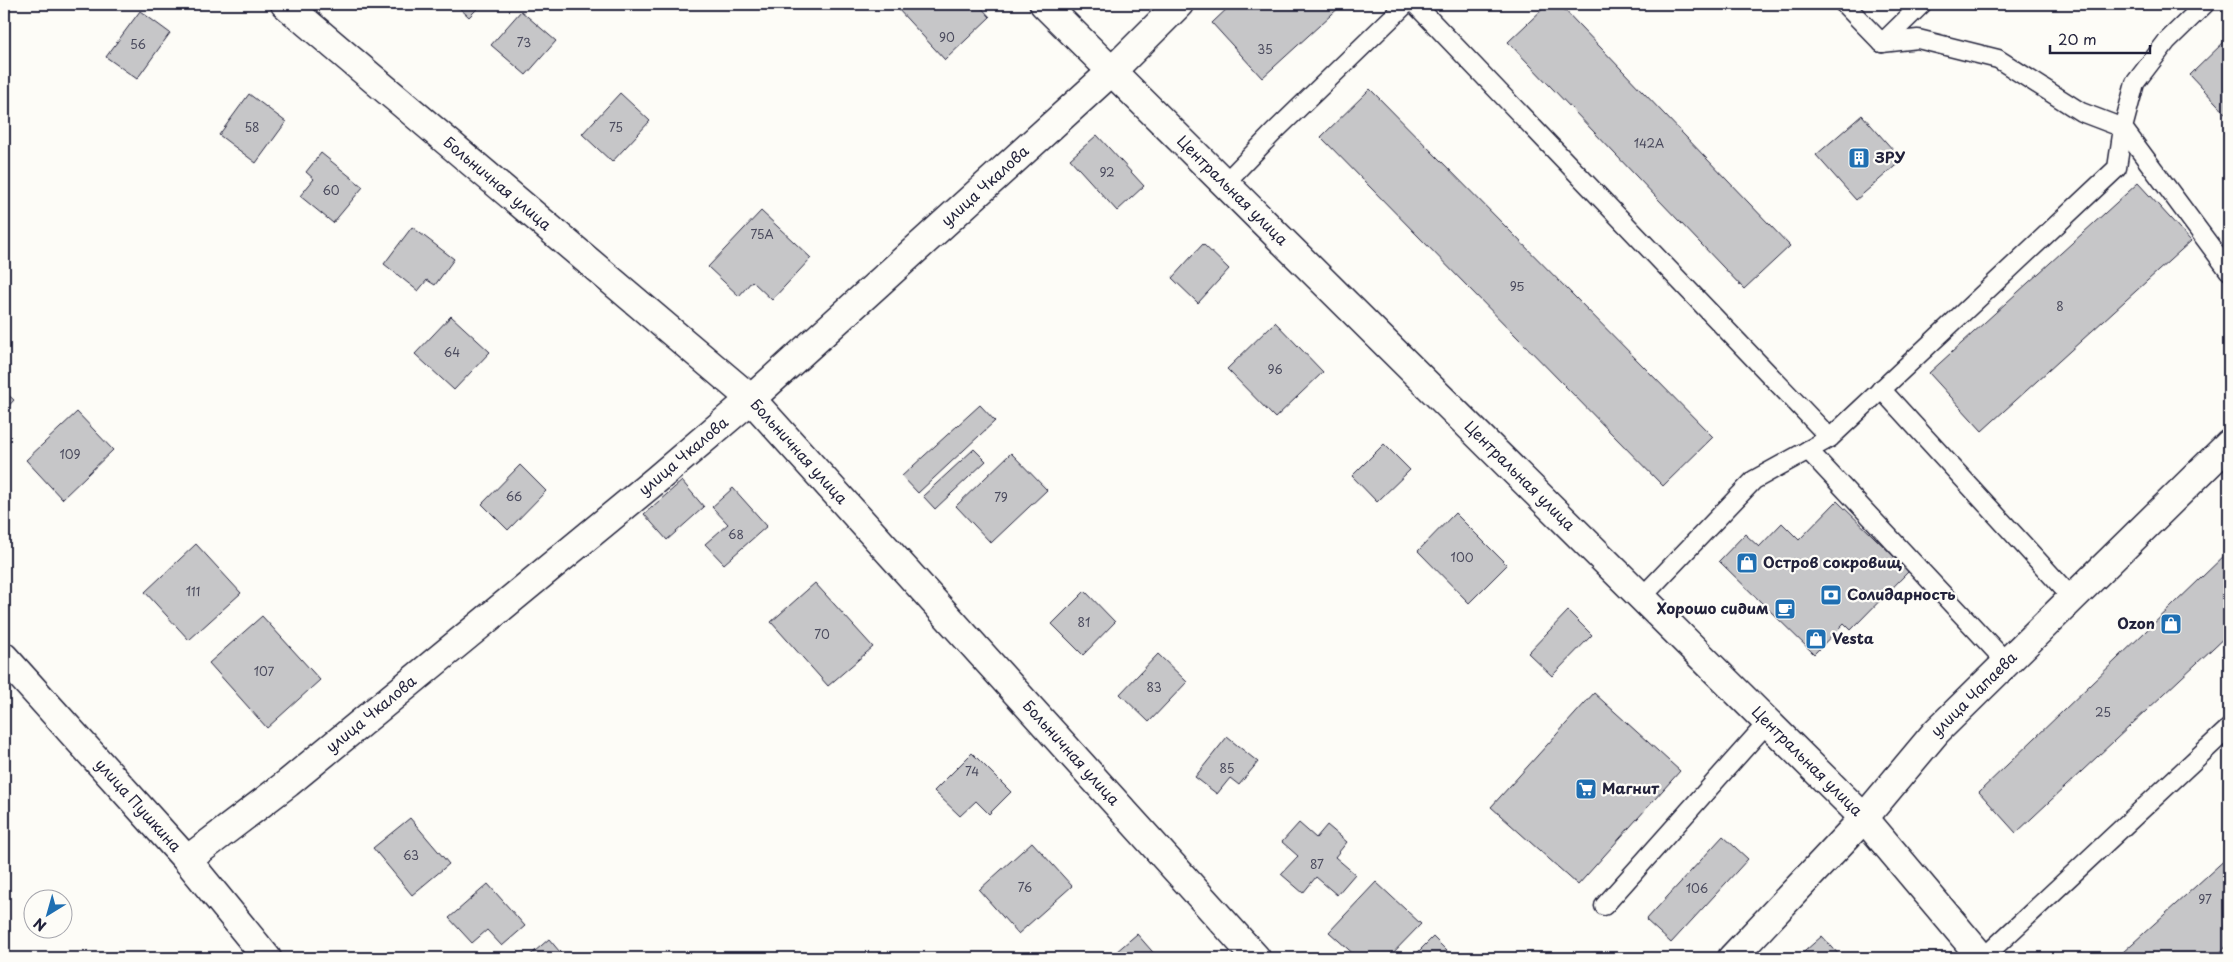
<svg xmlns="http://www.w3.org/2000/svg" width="2233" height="962" viewBox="0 0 2233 962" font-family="'Playpen Sans',sans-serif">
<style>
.building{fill:#c6c6c8;stroke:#22223b}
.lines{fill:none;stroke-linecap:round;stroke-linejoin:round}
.service-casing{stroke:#22223b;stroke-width:21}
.minor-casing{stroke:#22223b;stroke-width:31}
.service{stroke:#fdfcf7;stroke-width:18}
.minor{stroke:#fdfcf7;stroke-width:28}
.labels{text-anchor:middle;stroke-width:4.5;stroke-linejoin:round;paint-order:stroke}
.number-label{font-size:12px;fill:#4b4b5e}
.poi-label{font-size:15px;font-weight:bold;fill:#22223b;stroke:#fdfcf7;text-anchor:start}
.street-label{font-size:15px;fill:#22223b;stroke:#fdfcf7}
</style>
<rect width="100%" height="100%" fill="#fdfcf7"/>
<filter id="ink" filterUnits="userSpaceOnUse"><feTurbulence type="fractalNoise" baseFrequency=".02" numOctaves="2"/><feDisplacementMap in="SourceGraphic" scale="10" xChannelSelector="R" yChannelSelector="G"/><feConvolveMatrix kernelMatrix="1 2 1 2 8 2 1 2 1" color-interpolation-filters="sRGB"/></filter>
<g filter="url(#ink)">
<g class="building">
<polygon points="455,4 482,4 469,17"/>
<polygon points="901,4 978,4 990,17 945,60 897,8"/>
<polygon points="1232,4 1343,4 1262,78 1212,23"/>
<polygon points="1548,4 1559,4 1790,246 1744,289 1508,42"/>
<polygon points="140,11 170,33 137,79 106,57"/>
<polygon points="521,11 556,41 526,75 491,45"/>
<polygon points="2229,37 2229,117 2190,75"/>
<polygon points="1370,89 1713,437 1663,486 1321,137"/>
<polygon points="620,93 650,121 612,162 582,134"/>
<polygon points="249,94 286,122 256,163 219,135"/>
<polygon points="1862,115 1902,160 1856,200 1816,155"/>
<polygon points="1097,135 1144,186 1117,211 1070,159"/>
<polygon points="321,153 363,187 333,223 300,196 314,179 306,172"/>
<polygon points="2138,183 2191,241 1982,431 1929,373"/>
<polygon points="761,211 811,258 772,300 752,281 739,296 708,267"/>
<polygon points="412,227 454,259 435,285 427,280 418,291 384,264"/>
<polygon points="1203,244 1229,269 1198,303 1172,278"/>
<polygon points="451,316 490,352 454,390 415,354"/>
<polygon points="1275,322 1323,372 1275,418 1227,369"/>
<polygon points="4,391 14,400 4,411"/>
<polygon points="980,405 995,421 918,493 902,476"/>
<polygon points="77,412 113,450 62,499 26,460"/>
<polygon points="1384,444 1410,470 1377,502 1352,476"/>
<polygon points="974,449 986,461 935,509 923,496"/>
<polygon points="1011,453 1047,490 991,543 956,506"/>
<polygon points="520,465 546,491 508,530 482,504"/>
<polygon points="682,481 704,507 667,540 644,514"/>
<polygon points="733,488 767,526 724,564 705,544 728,524 712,507"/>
<polygon points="1837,501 1909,571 1851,630 1844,623 1814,654 1719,561 1745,534 1759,547 1782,523 1799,540"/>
<polygon points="1455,513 1507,565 1469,603 1418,551"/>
<polygon points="196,544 241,593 189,640 145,592"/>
<polygon points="2229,551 2229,633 2016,833 1979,792"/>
<polygon points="815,583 873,647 828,686 771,622"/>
<polygon points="1085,591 1115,622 1083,655 1052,624"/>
<polygon points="1568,611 1592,635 1552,676 1528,653"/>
<polygon points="262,616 320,680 267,728 209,663"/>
<polygon points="1158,654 1187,682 1149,722 1120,694"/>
<polygon points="1594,693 1680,771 1578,885 1491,807"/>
<polygon points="1227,737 1258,762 1239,785 1230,778 1217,794 1195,777"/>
<polygon points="972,753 1011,792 989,814 976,801 960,816 934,791"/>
<polygon points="410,818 449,864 412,895 373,848"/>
<polygon points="1299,823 1316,838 1327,825 1347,842 1335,857 1355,874 1337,895 1316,877 1303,893 1281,874 1298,856 1282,842"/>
<polygon points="1723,836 1748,859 1671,943 1646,920"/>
<polygon points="1032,842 1072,886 1018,934 979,890"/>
<polygon points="2229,856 2229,944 2214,958 2127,958 2122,953"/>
<polygon points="1376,882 1421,924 1388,958 1358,958 1329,932"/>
<polygon points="488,884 525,926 502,946 487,930 472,943 449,918"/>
<polygon points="1137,934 1158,958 1109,958"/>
<polygon points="1822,936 1842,958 1797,958"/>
<polygon points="1433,937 1454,958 1412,958"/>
<polygon points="549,939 565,958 527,958"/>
</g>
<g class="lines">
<g class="service-casing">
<g id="service">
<polyline points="1415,4 1830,438"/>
<polyline points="1844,4 1882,43"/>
<polyline points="2205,4 2167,41 2135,83 2123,128 2229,271"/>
<polyline points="1882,43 1922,4"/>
<polyline points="1224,184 1274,132 1406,4"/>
<polyline points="1881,389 2073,599"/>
<polyline points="1808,450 2007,663"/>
<polyline points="1642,597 1754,480 1830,438 2117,168 2123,128 2081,112 1998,59 1918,39 1882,43"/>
<polyline points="1604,906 1768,722"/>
<polyline points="1983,958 2229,728"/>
</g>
</g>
<g class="minor-casing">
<g id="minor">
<path id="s1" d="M285 4 751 399 1256 958"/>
<path id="s2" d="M1044 4 1864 818 1982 958"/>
<path id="s3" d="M4 657 187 860 267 958"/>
<path id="s4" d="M187 860 288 783 656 480 751 399 1111 72 1179 4"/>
<path id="s5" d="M1732 958 1864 818 1936 732 2229 444"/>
</g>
</g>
<use href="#service" class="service"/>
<use href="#minor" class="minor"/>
</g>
</g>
<defs>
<g id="building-square" transform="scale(1.125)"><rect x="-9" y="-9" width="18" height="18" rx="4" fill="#1f6fb2" stroke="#fdfcf7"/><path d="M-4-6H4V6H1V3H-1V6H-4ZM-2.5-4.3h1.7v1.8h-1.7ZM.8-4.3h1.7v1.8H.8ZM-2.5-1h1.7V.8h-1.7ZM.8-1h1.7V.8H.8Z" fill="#fff"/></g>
<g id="shop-square" transform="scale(1.125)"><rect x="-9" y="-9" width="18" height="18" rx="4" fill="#1f6fb2" stroke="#fdfcf7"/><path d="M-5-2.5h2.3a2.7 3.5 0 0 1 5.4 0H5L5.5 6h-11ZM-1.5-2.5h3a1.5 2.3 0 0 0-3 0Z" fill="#fff"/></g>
<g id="bank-square" transform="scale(1.125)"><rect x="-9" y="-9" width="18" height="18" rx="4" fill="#1f6fb2" stroke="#fdfcf7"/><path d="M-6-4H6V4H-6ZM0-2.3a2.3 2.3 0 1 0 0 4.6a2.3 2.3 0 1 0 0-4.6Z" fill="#fff"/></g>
<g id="cafe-square" transform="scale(1.125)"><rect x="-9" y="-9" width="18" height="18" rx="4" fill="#1f6fb2" stroke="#fdfcf7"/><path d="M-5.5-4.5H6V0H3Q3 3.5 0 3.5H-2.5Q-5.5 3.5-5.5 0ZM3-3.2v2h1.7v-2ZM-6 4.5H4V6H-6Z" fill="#fff"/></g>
<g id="supermarket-square" transform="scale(1.125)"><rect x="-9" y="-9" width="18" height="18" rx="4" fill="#1f6fb2" stroke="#fdfcf7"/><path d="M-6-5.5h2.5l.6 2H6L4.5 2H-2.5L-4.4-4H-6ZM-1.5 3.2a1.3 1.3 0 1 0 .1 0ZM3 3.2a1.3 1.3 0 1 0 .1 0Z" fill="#fff"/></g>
</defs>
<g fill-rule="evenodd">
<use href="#building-square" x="1859" y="158"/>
<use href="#shop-square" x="1747" y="563"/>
<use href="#bank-square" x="1831" y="595"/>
<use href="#cafe-square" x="1785" y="609"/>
<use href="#shop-square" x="2171" y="624"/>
<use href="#shop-square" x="1816" y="639"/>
<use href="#supermarket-square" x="1586" y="789"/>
</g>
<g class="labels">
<g class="number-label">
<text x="947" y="42">90</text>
<text x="524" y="47">73</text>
<text x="138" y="49">56</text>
<text x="1265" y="54">35</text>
<text x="252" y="132">58</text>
<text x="616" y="132">75</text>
<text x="1649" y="148">142А</text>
<text x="1107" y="177">92</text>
<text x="331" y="195">60</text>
<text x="762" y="239">75А</text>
<text x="1517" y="291">95</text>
<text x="2060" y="311">8</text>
<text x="452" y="357">64</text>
<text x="1275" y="374">96</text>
<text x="70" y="459">109</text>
<text x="514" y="501">66</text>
<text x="1001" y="502">79</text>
<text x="736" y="539">68</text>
<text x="1462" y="562">100</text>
<text x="193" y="596">111</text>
<text x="1084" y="627">81</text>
<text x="822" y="639">70</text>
<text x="264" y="676">107</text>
<text x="1154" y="692">83</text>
<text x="2103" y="717">25</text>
<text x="1227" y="773">85</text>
<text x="972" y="776">74</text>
<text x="411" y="860">63</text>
<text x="1317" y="869">87</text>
<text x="1025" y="892">76</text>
<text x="1697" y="893">106</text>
<text x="2205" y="904">97</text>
</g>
<g class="poi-label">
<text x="1875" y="163">ЗРУ</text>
<text x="1763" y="568">Остров сокровищ</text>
<text x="1847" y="600">Солидарность</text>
<text x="1769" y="614" text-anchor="end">Хорошо сидим</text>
<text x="2155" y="629" text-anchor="end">Ozon</text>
<text x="1832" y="644">Vesta</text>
<text x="1602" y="794">Магнит</text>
</g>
<g class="street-label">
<text dy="5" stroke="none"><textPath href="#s1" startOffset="278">Больничная улица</textPath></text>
<text dy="5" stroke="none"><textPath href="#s4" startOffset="1045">улица Чкалова</textPath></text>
<text dy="5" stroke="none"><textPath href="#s2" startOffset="265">Центральная улица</textPath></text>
<text dy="5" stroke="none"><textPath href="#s1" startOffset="682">Больничная улица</textPath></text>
<text dy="5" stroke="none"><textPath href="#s4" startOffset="640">улица Чкалова</textPath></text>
<text dy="5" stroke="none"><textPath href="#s2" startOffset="670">Центральная улица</textPath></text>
<text dy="5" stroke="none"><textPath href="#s5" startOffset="358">улица Чапаева</textPath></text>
<text dy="5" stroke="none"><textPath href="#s4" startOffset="235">улица Чкалова</textPath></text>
<text dy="5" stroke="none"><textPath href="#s1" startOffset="1088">Больничная улица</textPath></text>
<text dy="5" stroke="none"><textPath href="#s2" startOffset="1075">Центральная улица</textPath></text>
<text dy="5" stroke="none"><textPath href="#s3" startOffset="200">улица Пушкина</textPath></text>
</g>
</g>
<rect width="2233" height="962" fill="none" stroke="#fdfcf7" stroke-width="20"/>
<rect x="10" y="10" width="2213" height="942" fill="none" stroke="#22223b" stroke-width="2" filter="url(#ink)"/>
<g transform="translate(48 914) rotate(217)"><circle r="24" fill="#fdfcf7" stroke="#a5a5ac"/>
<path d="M0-4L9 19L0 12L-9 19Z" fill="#1f6fb2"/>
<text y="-8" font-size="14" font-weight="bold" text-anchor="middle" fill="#22223b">N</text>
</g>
<path d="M2050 45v8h100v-8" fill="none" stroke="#22223b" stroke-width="2.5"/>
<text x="2058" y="45" font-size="15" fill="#22223b" stroke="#fdfcf7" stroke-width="4" paint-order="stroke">20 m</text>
</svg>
